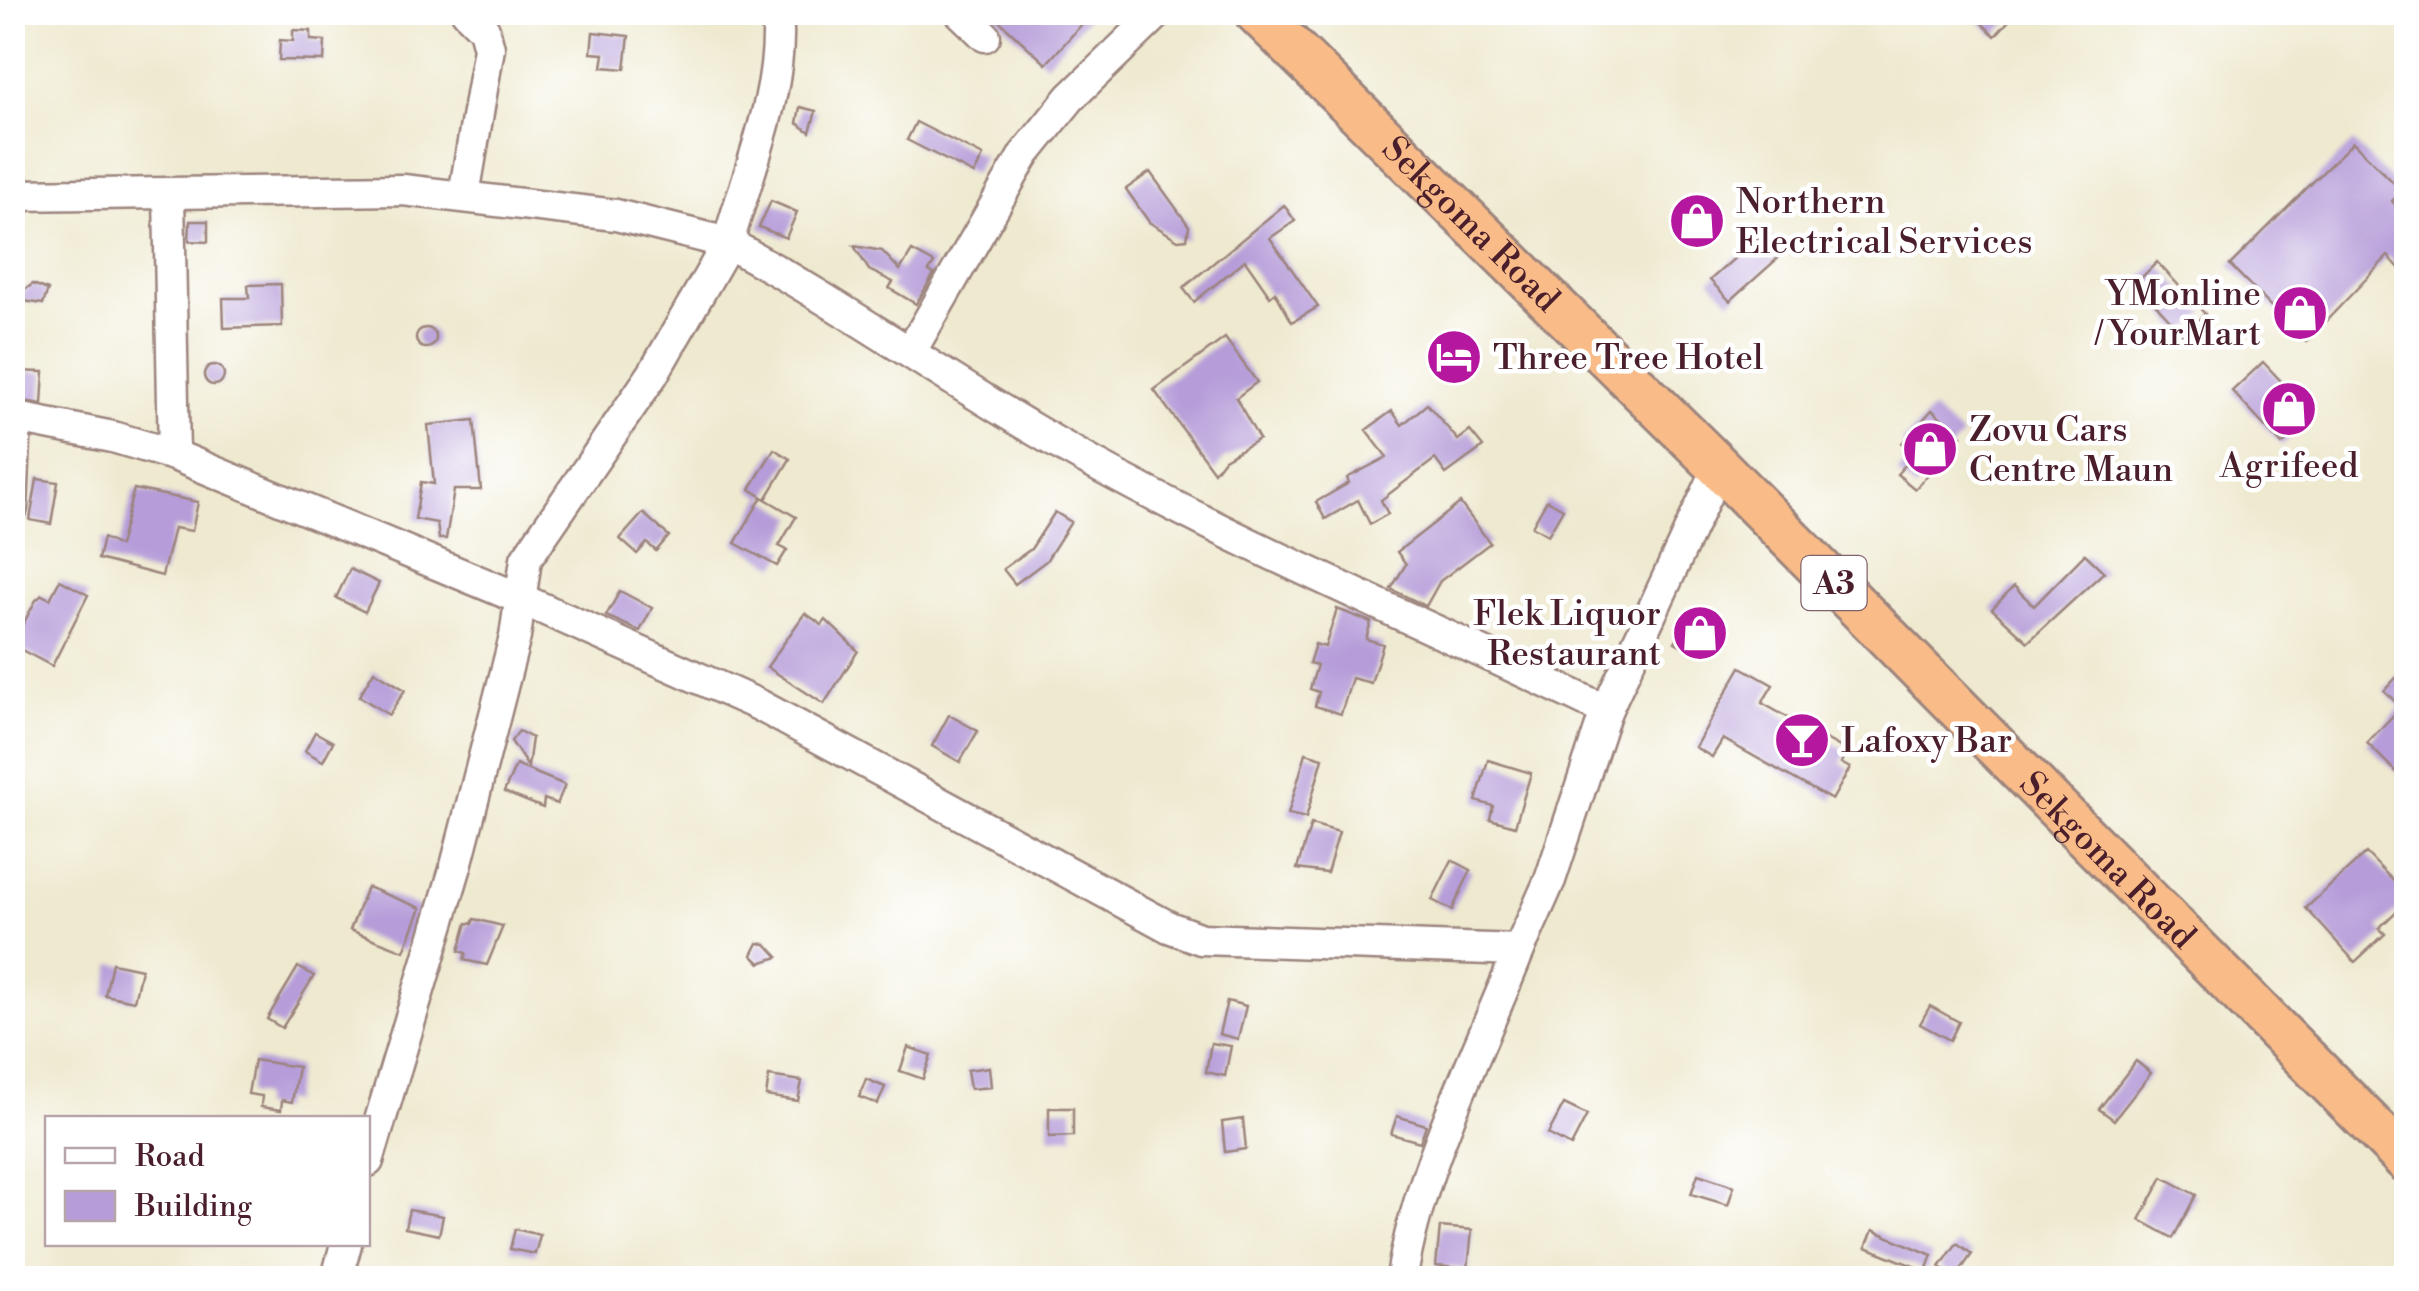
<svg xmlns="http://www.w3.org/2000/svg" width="2419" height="1291" viewBox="0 0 2419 1291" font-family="'Libre Bodoni',serif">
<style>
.building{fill:#b69dd9}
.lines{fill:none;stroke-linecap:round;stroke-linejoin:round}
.minor-casing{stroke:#9c847d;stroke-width:35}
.highway-casing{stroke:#9c847d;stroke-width:48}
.minor{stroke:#fff;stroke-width:30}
.highway{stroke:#f9bc89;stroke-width:42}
.labels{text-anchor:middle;stroke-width:9;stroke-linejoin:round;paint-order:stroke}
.shield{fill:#fff;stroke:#80626b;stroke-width:2.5}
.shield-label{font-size:32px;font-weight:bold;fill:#4a1f2b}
.poi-label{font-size:35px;fill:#4a1f2b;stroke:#fff;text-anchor:start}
.street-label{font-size:35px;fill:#4a1f2b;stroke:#fff}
</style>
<rect width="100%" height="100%" fill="#fff"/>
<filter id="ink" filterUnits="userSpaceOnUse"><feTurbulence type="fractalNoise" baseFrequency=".01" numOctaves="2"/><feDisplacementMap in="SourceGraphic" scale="20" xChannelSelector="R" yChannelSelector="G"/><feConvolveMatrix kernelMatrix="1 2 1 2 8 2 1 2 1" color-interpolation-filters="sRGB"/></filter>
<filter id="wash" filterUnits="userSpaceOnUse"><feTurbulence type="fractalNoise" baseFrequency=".0048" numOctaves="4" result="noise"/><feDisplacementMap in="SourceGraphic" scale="40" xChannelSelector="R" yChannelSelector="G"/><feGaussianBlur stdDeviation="2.25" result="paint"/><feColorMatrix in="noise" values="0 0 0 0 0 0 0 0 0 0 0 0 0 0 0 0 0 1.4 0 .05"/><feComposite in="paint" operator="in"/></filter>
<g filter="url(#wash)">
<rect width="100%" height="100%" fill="#eee9cf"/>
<g id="blocks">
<g class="building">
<polygon points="990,12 1093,12 1046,64"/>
<polygon points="1970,12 2017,12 1995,36"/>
<polygon points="293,30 311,31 311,40 325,41 324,61 279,60 280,40 293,41"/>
<polygon points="593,32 629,36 625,69 602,67 604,54 591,53"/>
<polygon points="800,107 816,111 810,132 797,123"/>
<polygon points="916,122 983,156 974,174 907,140"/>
<polygon points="2353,142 2402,191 2392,201 2406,216 2406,275 2388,256 2306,342 2230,265"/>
<polygon points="1150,172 1189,226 1187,239 1178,240 1149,222 1126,189"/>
<polygon points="771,201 797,212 786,238 759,227"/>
<polygon points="1284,205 1295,221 1270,238 1318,307 1292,322 1275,292 1270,296 1245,260 1194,302 1183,288"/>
<polygon points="190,221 208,221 208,242 189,241"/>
<polygon points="1765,231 1785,252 1730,301 1710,280"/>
<polygon points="854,246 882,251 900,270 912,251 934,263 929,271 934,274 916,304 889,288 893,282 869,270"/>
<polygon points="2157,262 2205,314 2183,334 2136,283"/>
<polygon points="33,284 48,290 43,304 12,299"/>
<polygon points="281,284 282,326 224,328 223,298 249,298 248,285"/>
<circle cx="426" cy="338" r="10"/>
<polygon points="1225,338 1257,382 1236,398 1259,439 1224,459 1214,472 1154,390"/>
<polygon points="2263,362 2314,416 2282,445 2232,391"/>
<circle cx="214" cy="375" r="10"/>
<polygon points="14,371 44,372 42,404 12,399"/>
<polygon points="1427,404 1458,440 1470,431 1483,447 1446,474 1435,459 1381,500 1388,514 1370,524 1358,500 1325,519 1316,502 1349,483 1347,478 1387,457 1366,430 1392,411 1402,425"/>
<polygon points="1932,410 1962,436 1915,489 1897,474 1915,454 1902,443"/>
<polygon points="474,420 481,490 454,490 446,539 439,539 437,523 415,519 421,482 434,484 428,425"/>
<polygon points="774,449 790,459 766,499 750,489"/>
<polygon points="37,479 58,482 51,524 30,520"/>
<polygon points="134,489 198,502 192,531 174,528 162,576 98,559 103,538 119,546"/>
<polygon points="762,497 796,517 779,546 787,550 777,566 735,543"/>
<polygon points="1547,500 1563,509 1548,535 1532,526"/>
<polygon points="1460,503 1490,543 1440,581 1426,606 1391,589 1406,564 1397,552"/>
<polygon points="1055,512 1071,522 1046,561 1015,584 1003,569 1031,549"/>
<polygon points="643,513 669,536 656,551 647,543 637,554 620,539"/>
<polygon points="2085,554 2104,572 2028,642 1992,609 2014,586 2034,606"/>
<polygon points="350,569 379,583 365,612 336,598"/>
<polygon points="60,580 88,595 52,666 16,647 14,641 36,600 42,595 50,599"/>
<polygon points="620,591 652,608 640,631 606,616"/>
<polygon points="1337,609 1371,622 1366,639 1383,644 1371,683 1352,678 1341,714 1315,706 1319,692 1310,689 1317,665 1309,663 1315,644 1325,647"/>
<polygon points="805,613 822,625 826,620 858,651 824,704 767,667"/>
<polygon points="1692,614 1718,629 1695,653 1675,642"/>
<polygon points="1741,667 1773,685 1762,703 1847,751 1841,763 1850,768 1832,800 1723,739 1712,757 1695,747"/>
<polygon points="2406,667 2406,782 2367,743 2401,707 2384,691"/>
<polygon points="374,671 405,690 389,715 359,696"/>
<polygon points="949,715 978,731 960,762 932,746"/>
<polygon points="519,731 532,738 528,767 511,741"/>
<polygon points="315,732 333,742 323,761 305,751"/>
<polygon points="1306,753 1323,758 1306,818 1288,814"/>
<polygon points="1488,760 1531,773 1515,826 1490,819 1493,806 1476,801"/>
<polygon points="516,765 565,785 557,804 544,799 543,808 504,792"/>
<polygon points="1311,824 1339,832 1327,873 1297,869"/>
<polygon points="2366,853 2406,894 2406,902 2379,928 2385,934 2355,962 2306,908"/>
<polygon points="1452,860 1471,870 1452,910 1432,900"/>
<polygon points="367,887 421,908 404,951 350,930"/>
<polygon points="474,919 503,926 487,965 464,960 466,953 459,951 467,923 472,924"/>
<polygon points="758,943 766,944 778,957 760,963 752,955"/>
<polygon points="112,963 141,969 134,1001 105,995"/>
<polygon points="298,967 314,976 282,1028 267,1019"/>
<polygon points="1227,1001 1246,1006 1238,1039 1219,1034"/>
<polygon points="1930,1006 1959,1022 1950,1040 1920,1024"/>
<polygon points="1211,1043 1231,1046 1225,1076 1206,1072"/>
<polygon points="908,1047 931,1055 923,1079 900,1071"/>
<polygon points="254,1060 298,1067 292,1102 282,1100 281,1110 261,1107 262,1096 248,1094"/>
<polygon points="2136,1061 2151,1073 2114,1120 2099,1109"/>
<polygon points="989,1067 991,1087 970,1089 967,1070"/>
<polygon points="769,1076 802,1081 798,1101 766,1096"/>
<polygon points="866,1079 885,1087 878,1104 859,1097"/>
<polygon points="1564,1104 1587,1115 1571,1146 1548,1134"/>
<polygon points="1049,1108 1073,1108 1073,1136 1049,1137"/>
<polygon points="1397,1116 1426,1125 1420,1142 1391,1134"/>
<polygon points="1243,1119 1246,1149 1225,1152 1222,1122"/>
<polygon points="1698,1174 1734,1186 1728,1205 1691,1194"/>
<polygon points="2163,1177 2196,1195 2173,1238 2140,1220"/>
<polygon points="409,1210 443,1216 439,1235 405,1228"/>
<polygon points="1440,1227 1472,1230 1468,1269 1436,1266"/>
<polygon points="515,1229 540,1235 535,1254 510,1249"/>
<polygon points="1873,1230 1932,1255 1926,1271 1866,1247"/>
<polygon points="1957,1243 1972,1254 1955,1278 1940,1267"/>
</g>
</g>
</g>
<g filter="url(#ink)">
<use href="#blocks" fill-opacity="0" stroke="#9c847d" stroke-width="2.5"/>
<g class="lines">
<g class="minor-casing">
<g id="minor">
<path d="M777 12C785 88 748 170 728 243 833 300 930 368 1033 429 1216 537 1416 618 1606 711"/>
<polyline points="960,12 985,36"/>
<polyline points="12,195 403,190 616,215 728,243 653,374 526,559 515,637 456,866 368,1161"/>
<polyline points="169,195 174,455"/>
<polyline points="464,195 489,48 484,29 467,12"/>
<polyline points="911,351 1024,155 1071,97 1159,12"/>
<polyline points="12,417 113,437 174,455 521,599 759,705 1169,927 1201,939 1519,950 1550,880 1606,711 1719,467"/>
<polyline points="12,508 16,418"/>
<polyline points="337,1278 346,1244"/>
<path d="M1402 1278C1416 1176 1480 1049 1519 950"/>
</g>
</g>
<g class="highway-casing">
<g id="highway">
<path id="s1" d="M1256 12 1719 467 2406 1160"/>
</g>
</g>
<use href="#minor" class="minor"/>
<use href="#highway" class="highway"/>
</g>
</g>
<defs>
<g id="shop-disc" transform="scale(2.875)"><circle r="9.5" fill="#b5179e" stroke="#fff"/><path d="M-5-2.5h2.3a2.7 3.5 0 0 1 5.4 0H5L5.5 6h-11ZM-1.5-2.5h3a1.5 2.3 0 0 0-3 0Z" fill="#fff"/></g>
<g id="hotel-disc" transform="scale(2.875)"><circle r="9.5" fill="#b5179e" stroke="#fff"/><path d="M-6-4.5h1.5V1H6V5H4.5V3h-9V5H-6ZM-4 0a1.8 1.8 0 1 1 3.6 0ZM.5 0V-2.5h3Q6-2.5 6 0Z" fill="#fff"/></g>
<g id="bar-disc" transform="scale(2.875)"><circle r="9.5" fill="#b5179e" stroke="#fff"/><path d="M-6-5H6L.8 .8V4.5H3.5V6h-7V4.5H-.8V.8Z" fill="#fff"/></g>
</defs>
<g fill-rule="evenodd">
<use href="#shop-disc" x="1697" y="221"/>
<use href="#shop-disc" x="2300" y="313"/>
<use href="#hotel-disc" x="1454" y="357"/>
<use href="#shop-disc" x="2289" y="409"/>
<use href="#shop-disc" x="1930" y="449"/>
<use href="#shop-disc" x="1700" y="633"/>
<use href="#bar-disc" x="1802" y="740"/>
</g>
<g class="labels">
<rect class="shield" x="1801.5" y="556" width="65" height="54" rx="8"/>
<g class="shield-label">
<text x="1834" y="594">A3</text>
</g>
<g class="poi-label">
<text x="1736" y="213">Northern<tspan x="1736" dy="40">Electrical Services</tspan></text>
<text x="2261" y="305" text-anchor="end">YMonline<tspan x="2261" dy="40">/ YourMart</tspan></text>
<text x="1493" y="369">Three Tree Hotel</text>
<text x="1969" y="441">Zovu Cars<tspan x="1969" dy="40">Centre Maun</tspan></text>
<text x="2289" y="477" text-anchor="middle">Agrifeed</text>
<text x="1661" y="625" text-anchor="end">Flek Liquor<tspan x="1661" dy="40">Restaurant</tspan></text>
<text x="1841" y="752">Lafoxy Bar</text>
</g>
<g class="street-label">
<text dy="12" stroke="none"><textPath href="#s1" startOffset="302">Sekgoma Road</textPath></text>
<text dy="12" stroke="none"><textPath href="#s1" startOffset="1202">Sekgoma Road</textPath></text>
</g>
</g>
<rect width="2419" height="1291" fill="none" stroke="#fff" stroke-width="50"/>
<rect x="45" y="1116" width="325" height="130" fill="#ffffff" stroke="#b7a5aa" stroke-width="2.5"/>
<rect x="65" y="1148" width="50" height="15" fill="#ffffff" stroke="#b7a5aa" stroke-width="2.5"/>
<text x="135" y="1166" font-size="30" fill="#4a1f2b">Road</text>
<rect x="65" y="1191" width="50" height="30" fill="#b69dd9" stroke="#b7a5aa" stroke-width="2.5"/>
<text x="135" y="1216" font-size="30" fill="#4a1f2b">Building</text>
</svg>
